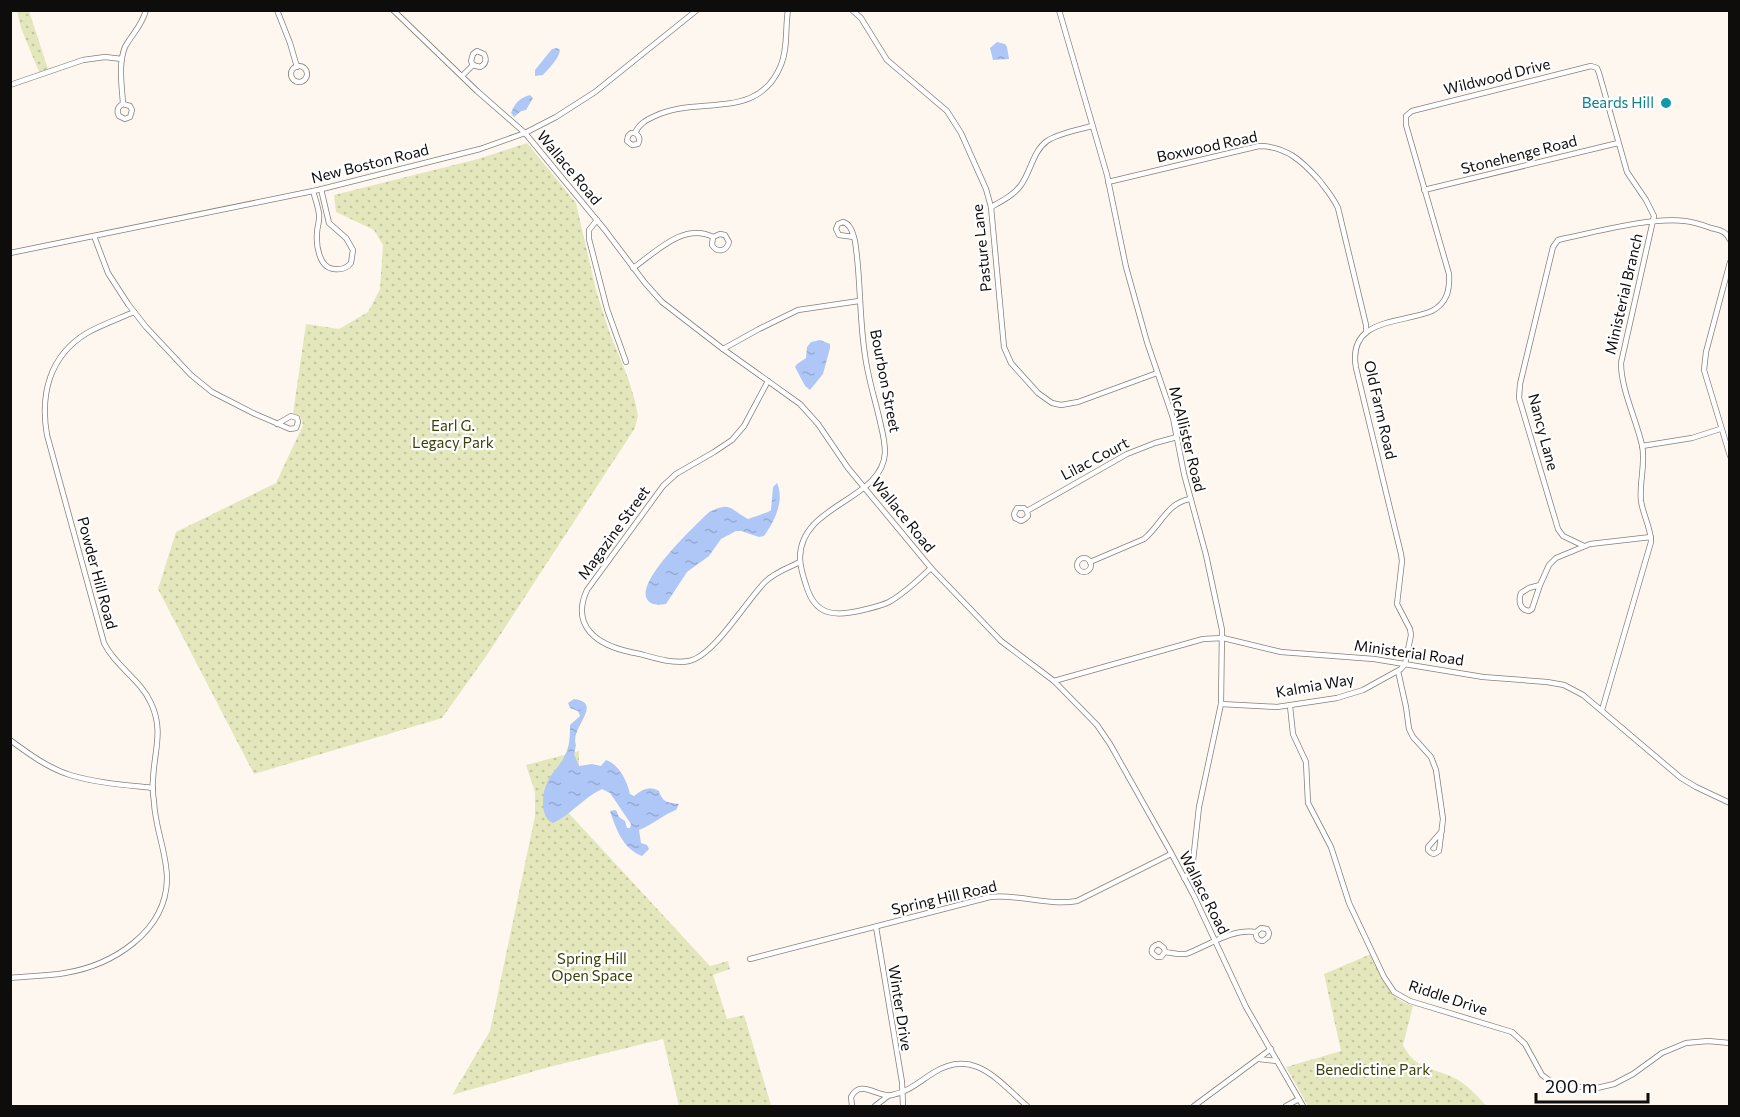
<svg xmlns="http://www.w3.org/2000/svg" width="1740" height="1117" viewBox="0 0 1740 1117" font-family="Commissioner,sans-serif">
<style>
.park{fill:url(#park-dots)}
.water{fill:url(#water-ripples)}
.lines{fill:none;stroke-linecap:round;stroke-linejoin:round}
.minor-casing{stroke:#867f7a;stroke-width:6}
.minor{stroke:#fff;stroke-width:4.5}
.culture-dot{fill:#0f9aa8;stroke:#fff;stroke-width:2}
.labels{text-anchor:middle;stroke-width:4.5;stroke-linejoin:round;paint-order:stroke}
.street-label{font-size:15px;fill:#0f0d0b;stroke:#fff}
.culture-label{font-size:15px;fill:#0d838f;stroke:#fff;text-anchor:end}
.park-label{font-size:15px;fill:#3d3f09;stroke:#fff}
</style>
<defs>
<pattern id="park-dots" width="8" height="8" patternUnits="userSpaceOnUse" patternTransform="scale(1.5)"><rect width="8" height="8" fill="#e3e7bb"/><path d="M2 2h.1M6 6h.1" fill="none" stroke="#c2c59f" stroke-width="1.8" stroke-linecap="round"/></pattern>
<pattern id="water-ripples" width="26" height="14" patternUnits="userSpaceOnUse" patternTransform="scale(1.5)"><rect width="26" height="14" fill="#afc7f7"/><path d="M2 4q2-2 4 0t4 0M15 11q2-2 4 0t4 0" fill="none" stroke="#95aad2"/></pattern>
</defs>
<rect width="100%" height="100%" fill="#fef7f0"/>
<g class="park">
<polygon points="17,11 29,11 48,69 39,72 21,28"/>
<polygon points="527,143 576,203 596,290 609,331 628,378 635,401 638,416 635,428 487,655 442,718 254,774 158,589 176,532 276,483 303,425 301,418 293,413 306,324 339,329 368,312 380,289 383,245 374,230 336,212 334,195 478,159"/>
<polygon points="579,751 579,785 563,807 710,966 728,961 730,969 713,975 727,1019 744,1015 771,1105 765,1106 679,1106 663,1039 549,1067 452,1095 490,1031 535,816 535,792 526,765"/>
<path d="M1371 954C1383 979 1385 996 1413 1006L1403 1045C1417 1072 1435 1067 1458 1080 1468 1086 1479 1097 1486 1106H1308L1286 1067 1341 1051 1324 974Z"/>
</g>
<g class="water">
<polygon points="997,42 1005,44 1007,47 1009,59 993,60 990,48"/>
<path d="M557 48 560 50C559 59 549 68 543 75L535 76V70L552 49Z"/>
<path d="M530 95 533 98 526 110 521 111 514 117 511 113C515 103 519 98 530 95Z"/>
<polygon points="820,340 830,344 830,348 823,374 810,390 805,386 795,367 797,364 806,358 807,347 811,342"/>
<path d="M777 483C785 501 774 522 764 536L759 537 741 531H736L721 539 709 556 687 572 666 604C659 605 649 606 646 597 641 576 694 527 709 512 732 501 729 509 748 519L768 512 771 510 773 487Z"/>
<path d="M574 699C605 703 569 728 576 745L574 754 579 766 592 764 601 766 606 760C619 764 627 781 630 794L634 796C642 790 649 785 659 791 662 802 668 803 679 804L676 810C663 815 652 825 639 830L641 843 647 845 649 849 642 856C623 849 616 829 610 811L616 810 619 817 625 821 627 828H630L631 824 610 793 602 789C584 797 571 815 553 823 539 818 542 791 548 781 552 772 560 766 564 757 570 747 570 736 570 725L580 716 578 711 570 708 568 703Z"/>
</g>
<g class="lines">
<g class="minor-casing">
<g id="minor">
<polyline points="277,10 290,43 297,67"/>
<polyline points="393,10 477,91 525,133 605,230 645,283 662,302 723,349 800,404 818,424 848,468 931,568 1001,641 1054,681 1097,725 1110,744 1169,849 1194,896 1246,1007 1303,1106"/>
<polyline points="852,10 861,18 887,60 947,111 961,133 986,189 991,207 1004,347 1011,363 1038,393 1052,403 1061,405 1078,402 1157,373"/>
<polyline points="1059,10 1107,175 1126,267 1147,342 1173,418 1184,474 1206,555 1222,630 1221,704 1199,807 1193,861 1189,873 1184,878"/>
<circle cx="299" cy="74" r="8"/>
<path d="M462 76 473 65 480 67C486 64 487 60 484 54L477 51 473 54 471 61 473 65"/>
<polyline points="10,85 83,60 105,57 122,59"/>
<path d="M123 104 130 106 132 110 130 117 125 119 119 116C116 111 118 106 123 104 122 86 118 64 125 47 132 34 142 26 146 10"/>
<path d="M635 133C640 136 640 140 638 144L632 145 627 141 628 136 631 133H635C639 124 646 120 655 116 699 95 758 122 781 65 788 48 785 29 788 10"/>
<path d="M1108 182 1259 146C1286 146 1302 161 1319 180 1326 189 1333 197 1338 208L1366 325V331"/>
<polyline points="1424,190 1618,143"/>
<path d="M313 191C315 198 318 206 319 214 320 221 317 227 317 233 316 245 319 268 334 269 341 270 347 268 351 263L353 250 346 238 329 223 321 189"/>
<path d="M991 207C1002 201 1014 195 1021 185 1031 171 1033 151 1047 141 1059 133 1078 130 1092 126"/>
<polyline points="597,220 589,230 589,239 607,309 626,362"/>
<polyline points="94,236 108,273 128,304 146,327 191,375 212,392 255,414 290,429 296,428 298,422 297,418 291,416 277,424"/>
<path d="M854 237 839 235 836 229 838 224 843 222C851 224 853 234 855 241 861 279 859 317 865 355 868 379 876 402 881 426 883 434 885 444 885 453 882 501 800 504 800 558 800 567 803 576 806 585 815 616 834 617 863 610 871 608 881 606 889 602 904 594 918 580 931 568"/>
<polyline points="10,253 318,190 480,149 525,133 556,117 595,92 697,10"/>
<polyline points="1730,262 1706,352 1704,370 1730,456"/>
<path d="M633 268C656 252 684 222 713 237L712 245C717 253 726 252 729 242L725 235 720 234 713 237"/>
<polyline points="723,349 759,329 798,310 859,301"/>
<path d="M768 381 744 426 732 440 714 452 676 474 663 486 587 590C580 605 579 619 590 632 602 646 623 651 640 654 655 658 673 664 689 661 714 656 746 601 765 582 775 572 788 568 800 562"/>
<polyline points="1642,446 1692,438 1720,429"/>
<polyline points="1027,511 1028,516 1025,519 1021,521 1015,518 1014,514 1017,508 1024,508 1027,511 1127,454 1155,443 1177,437"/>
<path d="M1584 546 1563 536 1558 529 1519 398 1520 384 1553 247 1558 240 1566 238C1600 231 1651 217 1685 221 1694 222 1703 225 1711 228 1720 230 1726 231 1730 240"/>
<circle cx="1084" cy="565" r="7"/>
<path d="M1090 562 1144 539C1161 525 1167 503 1190 499"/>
<path d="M1540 585 1532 609 1529 611C1520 610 1518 601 1521 593L1529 588 1540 585 1549 565 1556 558 1590 544 1651 537"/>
<polyline points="1398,671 1406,707 1409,729 1413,737 1431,757 1436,770 1443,819 1439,851 1434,854 1431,853 1428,850 1428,847 1442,831"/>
<polyline points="1054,681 1203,639 1223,638 1281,652 1374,659 1483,677 1547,682 1564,685 1583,695 1681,778 1696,787 1730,803"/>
<path d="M1221 704 1277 707 1337 698 1363 690 1401 669 1405 664 1411 635 1410 629 1397 604 1402 561 1401 554 1356 368C1347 318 1400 324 1432 311 1447 303 1450 290 1449 274L1406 125V116L1412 111 1591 66 1597 68 1599 73 1627 172 1646 200 1654 216 1621 363C1621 389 1636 419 1642 445 1646 463 1639 482 1641 501 1643 515 1651 528 1651 542L1602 710"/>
<polyline points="1290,706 1293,734 1306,762 1308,803 1331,847 1349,903 1384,977 1394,992 1410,1001 1512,1032 1525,1044 1542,1075 1553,1083 1565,1086 1597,1088 1614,1084 1633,1074 1662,1053 1686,1043 1708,1041 1730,1043"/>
<path d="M10 740C29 754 48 768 70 775 97 783 126 785 153 788"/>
<polyline points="876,927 902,1082 903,1106"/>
<path d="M1165 952 1161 957H1157L1152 953C1151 948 1154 945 1159 944L1164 948 1165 952 1178 954H1186C1208 946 1232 928 1256 932L1261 928 1267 929 1269 933 1268 937 1263 941C1258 941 1255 937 1256 932"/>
<path d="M750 959 990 897C1019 894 1048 906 1077 901L1171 854"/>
<path d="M10 978C29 976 47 976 65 973 113 965 166 932 167 879 167 853 155 828 154 802 153 795 152 787 153 780 154 751 164 731 151 703 140 679 115 666 104 643L47 435C40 395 49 356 87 333 101 325 118 319 134 312"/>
<polyline points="1259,1059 1277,1061"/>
<path d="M852 1106 851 1097C861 1078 877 1098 892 1095 908 1092 919 1082 933 1073 974 1047 998 1081 1027 1106"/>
<polyline points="875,1106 888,1096"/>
<polyline points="1194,1106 1271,1049"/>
<polyline points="1286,1106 1299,1099"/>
</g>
</g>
<use href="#minor" class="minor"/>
</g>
<circle class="culture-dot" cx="1666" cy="103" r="6"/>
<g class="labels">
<g class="street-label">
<text transform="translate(1497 77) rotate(-14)" y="5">Wildwood Drive</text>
<text transform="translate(1207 147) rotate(-12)" y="5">Boxwood Road</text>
<text transform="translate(1519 155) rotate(-14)" y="5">Stonehenge Road</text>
<text transform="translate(370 164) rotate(-14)" y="5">New Boston Road</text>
<text transform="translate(569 168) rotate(50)" y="5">Wallace Road</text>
<text transform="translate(982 248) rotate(-96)" y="5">Pasture Lane</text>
<text transform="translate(1624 294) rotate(-77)" y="5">Ministerial Branch</text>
<text transform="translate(885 381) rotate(79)" y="5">Bourbon Street</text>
<text transform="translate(1380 410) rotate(77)" y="5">Old Farm Road</text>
<text transform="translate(1543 432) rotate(75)" y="5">Nancy Lane</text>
<text transform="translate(1187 439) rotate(76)" y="5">McAllister Road</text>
<text transform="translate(1095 459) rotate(-28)" y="5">Lilac Court</text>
<text transform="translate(903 515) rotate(51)" y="5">Wallace Road</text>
<text transform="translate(614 533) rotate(-54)" y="5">Magazine Street</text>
<text transform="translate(97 573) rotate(75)" y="5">Powder Hill Road</text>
<text transform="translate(1409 653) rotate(8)" y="5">Ministerial Road</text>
<text transform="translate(1315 686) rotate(-10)" y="5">Kalmia Way</text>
<text transform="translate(1204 893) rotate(63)" y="5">Wallace Road</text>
<text transform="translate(944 898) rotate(-13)" y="5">Spring Hill Road</text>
<text transform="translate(1448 998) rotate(18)" y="5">Riddle Drive</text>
<text transform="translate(900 1008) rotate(81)" y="5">Winter Drive</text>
</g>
<g class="culture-label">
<text x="1654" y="108">Beards Hill</text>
</g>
<g class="park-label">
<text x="453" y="431">Earl G.<tspan x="453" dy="17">Legacy Park</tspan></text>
<text x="592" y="964">Spring Hill<tspan x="592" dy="17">Open Space</tspan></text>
<text x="1373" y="1075">Benedictine Park</text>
</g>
</g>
<rect width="1740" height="1117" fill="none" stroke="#0f0d0b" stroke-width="24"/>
<path d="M1536 1093v9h112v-9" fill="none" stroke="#0f0d0b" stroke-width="3"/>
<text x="1545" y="1093" font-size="18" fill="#0f0d0b" stroke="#ffffff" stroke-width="4.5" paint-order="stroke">200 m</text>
</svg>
